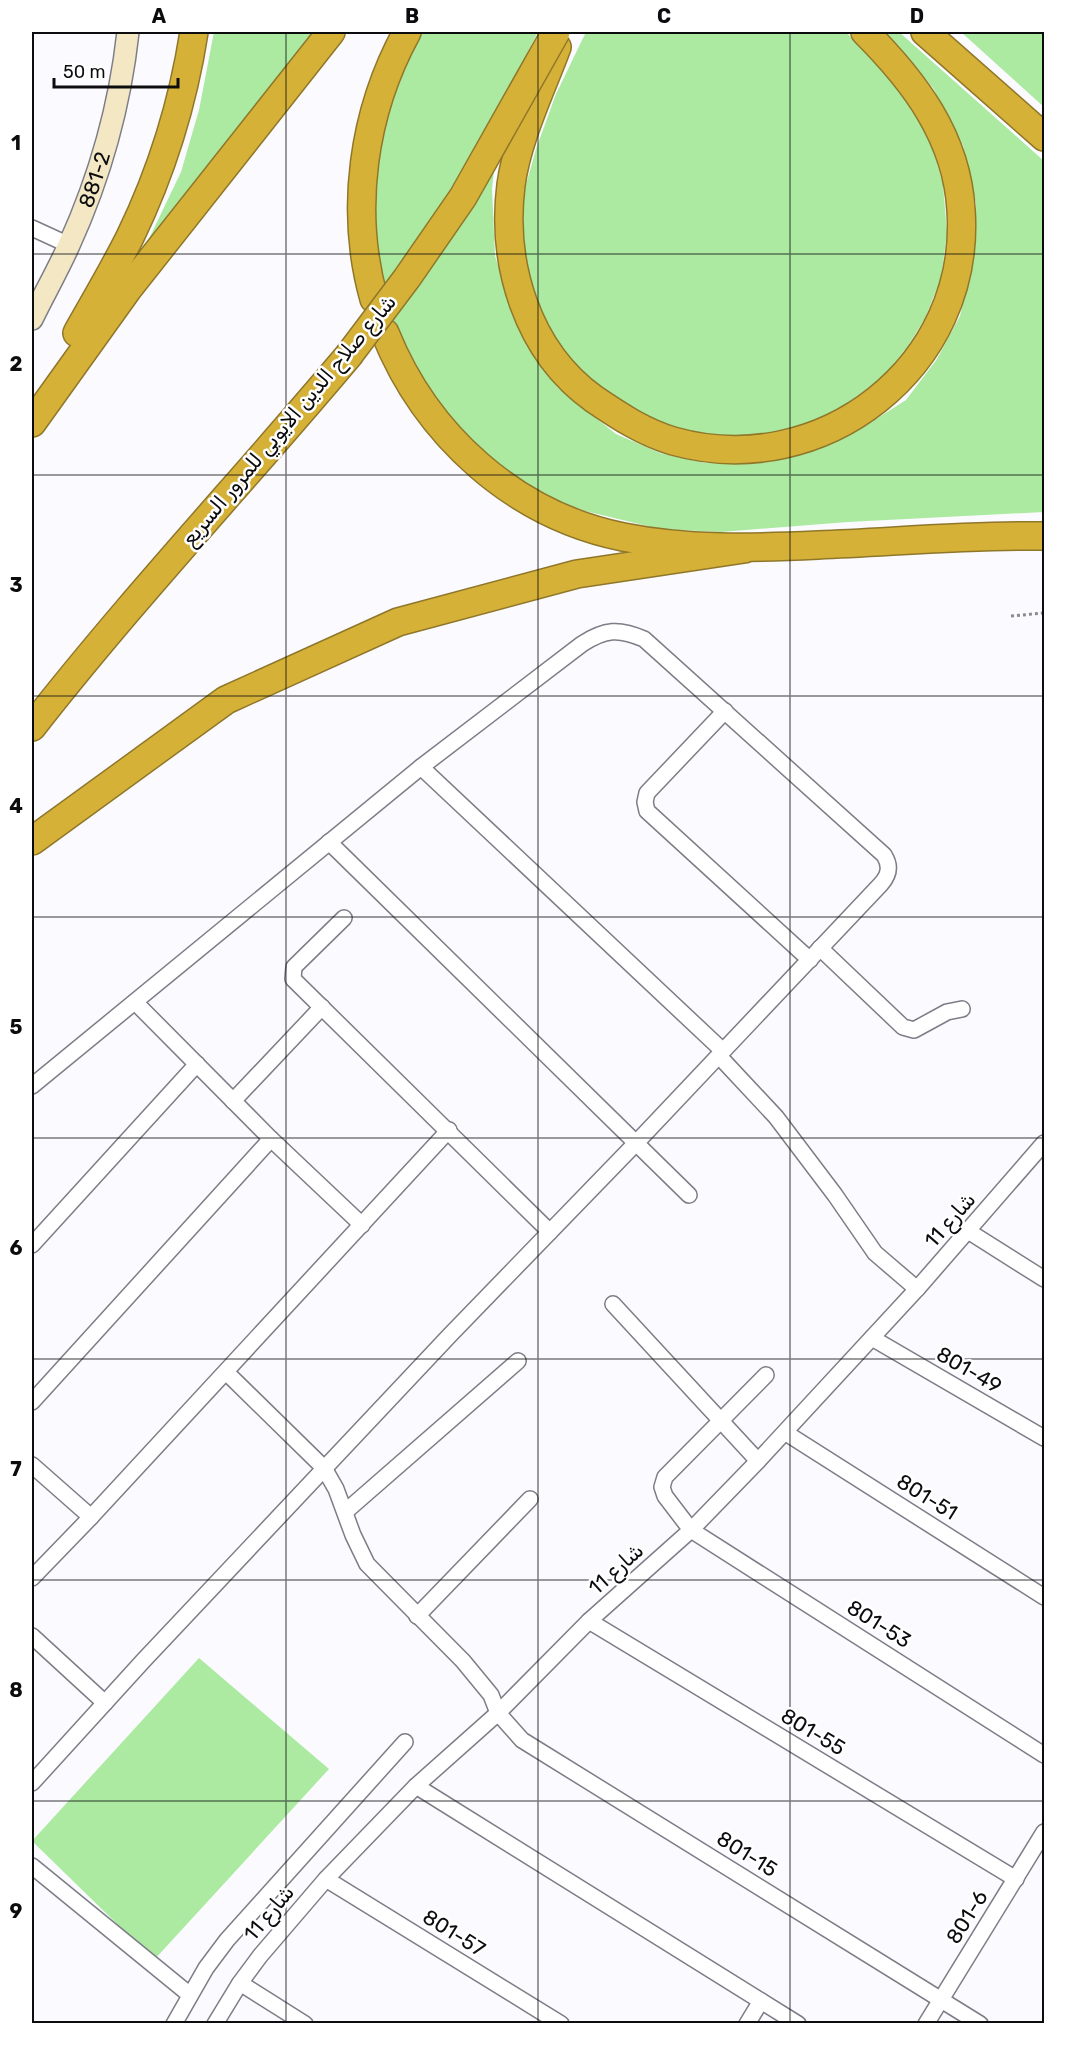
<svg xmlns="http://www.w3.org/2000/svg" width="1076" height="2055" viewBox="0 0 1076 2055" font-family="Rubik,Vazirmatn,sans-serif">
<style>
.green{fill:#abeaa0}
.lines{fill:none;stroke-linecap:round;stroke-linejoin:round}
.street-casing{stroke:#7d7d87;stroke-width:18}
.secondary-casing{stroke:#7d7d87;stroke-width:24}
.highway-casing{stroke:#8f772a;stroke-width:30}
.path{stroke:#8b8a8e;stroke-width:3;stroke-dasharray:3 3;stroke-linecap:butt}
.street{stroke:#fff;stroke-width:15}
.secondary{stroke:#f3e8c3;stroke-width:21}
.highway{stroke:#d6b138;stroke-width:27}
.highway-bridge-casing{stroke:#8f772a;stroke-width:30;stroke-linecap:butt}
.highway-bridge{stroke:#d6b138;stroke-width:27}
.grid{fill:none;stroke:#0c0c0f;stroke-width:1.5;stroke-opacity:0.55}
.labels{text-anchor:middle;stroke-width:5;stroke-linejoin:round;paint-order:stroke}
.street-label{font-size:21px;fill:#0c0c0f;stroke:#fff}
.neatline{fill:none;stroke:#0c0c0f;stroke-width:2}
.grid-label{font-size:20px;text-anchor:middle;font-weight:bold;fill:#0c0c0f}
</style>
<rect width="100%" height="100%" fill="#fbfaff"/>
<g class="green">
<polygon points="214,32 318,32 134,270 181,172 199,110"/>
<polygon points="422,32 538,32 501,104 492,189 495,256 518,326 558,388 616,434 660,453 705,463 748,464 782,459 822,448 862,428 906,400 937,359 960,316 974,259 976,204 963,145 933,88 898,45 883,32 899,32 1044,161 1044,512 848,522 721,532 660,529 585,511 544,495 499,465 458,428 425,381 395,326 381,289 370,189 390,102 417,39"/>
<polygon points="586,32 846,32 901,89 931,142 943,185 947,233 941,278 925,318 908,346 882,378 836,411 798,431 748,437 704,434 659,424 592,383 560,349 538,309 523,247 524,192 536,149 556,94"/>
<polygon points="961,32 1044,32 1044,107"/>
<polygon points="199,1658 329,1769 154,1960 32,1841"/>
</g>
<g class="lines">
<g class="street-casing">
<g id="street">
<polyline points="32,228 69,245"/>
<polyline points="725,711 647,793 645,802 647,811 810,960"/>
<polyline points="421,767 723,1051"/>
<polyline points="329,842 689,1195"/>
<polyline points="344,918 294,967 293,979 550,1232"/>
<polyline points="820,948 903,1027 914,1030 947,1012 962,1009"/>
<polyline points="135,1002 271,1139 362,1225"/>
<polyline points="719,1056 776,1117 835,1195 875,1253 917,1289"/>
<path d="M32 1086 421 767 582 644C605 629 619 628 644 639L884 855C891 866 889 875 881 884L637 1142 450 1335 143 1661 32 1783"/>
<polyline points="233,1101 322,1007"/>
<polyline points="968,1231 1044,1279"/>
<polyline points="32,1245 197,1064"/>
<polyline points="613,1304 758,1461"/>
<polyline points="872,1338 1044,1438"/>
<polyline points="226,1372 324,1468 336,1489 353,1535 367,1564 463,1661 491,1695 498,1713 522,1740 980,2024"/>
<polyline points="766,1375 665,1477 662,1487 665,1496 691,1530 1044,1755"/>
<polyline points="32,1402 271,1139"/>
<polyline points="786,1433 1044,1597"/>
<polyline points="32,1465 91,1517"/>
<polyline points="345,1512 518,1361"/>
<polyline points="32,1578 91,1517 449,1130"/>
<polyline points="417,1616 530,1499"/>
<polyline points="589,1621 1016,1879"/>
<polyline points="32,1636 105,1703"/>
<polyline points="416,1786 798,2024"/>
<polyline points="32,1866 190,1995"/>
<polyline points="326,1879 561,2024"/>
<polyline points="240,1983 305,2024"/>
<polyline points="174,2024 206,1968 227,1940 405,1742"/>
<polyline points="215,2024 240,1983 260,1956 326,1879 416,1786 498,1713 589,1621 691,1530 758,1461 917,1289 1044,1143"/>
<polyline points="747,2024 761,2001"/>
<polyline points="926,2024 1044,1832"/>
</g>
</g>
<g class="secondary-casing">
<g id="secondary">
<path id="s1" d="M32 319C44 294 58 270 69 245 100 177 120 105 128 32"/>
</g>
</g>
<g class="highway-casing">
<g id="highway">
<polyline points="925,32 1044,137"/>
<path d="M557 47C541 90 517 139 511 185 501 264 527 351 594 399 619 416 643 432 673 441 822 483 972 366 961 210 957 137 914 81 865 32"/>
<path d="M374 299C349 210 363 112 407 32"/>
<path d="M77 333C95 301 114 269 130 237 162 171 183 103 194 32"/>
<path d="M385 333C426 435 514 515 623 537 687 550 753 548 818 545 893 542 969 535 1044 536"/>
<polyline points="32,423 128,289 331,32"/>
<path d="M32 727C132 599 244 480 349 355"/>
<polyline points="32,841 226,700 398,622 577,574 744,549"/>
</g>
</g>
<polyline class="path" points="1011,616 1044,613"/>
<use href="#street" class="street"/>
<use href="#secondary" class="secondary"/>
<use href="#highway" class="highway"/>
<g class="highway-bridge-casing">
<polyline id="highway-bridge" points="349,355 407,278 463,197 556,32"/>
</g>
<use href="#highway-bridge" class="highway-bridge"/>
</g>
<path class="grid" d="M286 32V2024M538 32V2024M790 32V2024M32 254H1044M32 475H1044M32 696H1044M32 917H1044M32 1138H1044M32 1359H1044M32 1580H1044M32 1801H1044"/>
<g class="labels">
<g class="street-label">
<text dy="7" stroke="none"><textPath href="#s1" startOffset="153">881-2</textPath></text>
<text transform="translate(289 420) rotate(-50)" y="7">شارع صلاح الدين الايوبي للمرور السريع</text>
<text transform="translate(950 1220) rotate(-49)" y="7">شارع 11</text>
<text transform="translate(969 1370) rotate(30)" y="7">801-49</text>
<text transform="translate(927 1497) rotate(32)" y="7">801-51</text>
<text transform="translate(616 1569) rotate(-42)" y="7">شارع 11</text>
<text transform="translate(879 1624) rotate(32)" y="7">801-53</text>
<text transform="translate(813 1732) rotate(31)" y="7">801-55</text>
<text transform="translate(747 1854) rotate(32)" y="7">801-15</text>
<text transform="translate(269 1913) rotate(-50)" y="7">شارع 11</text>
<text transform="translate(967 1917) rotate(-58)" y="7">801-6</text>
<text transform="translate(454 1933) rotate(32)" y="7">801-57</text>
</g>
</g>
<rect width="1076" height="2055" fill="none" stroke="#ffffff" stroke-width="66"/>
<path d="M54 78v9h124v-9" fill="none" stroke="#0c0c0f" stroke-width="3"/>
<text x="63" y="78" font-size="18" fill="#0c0c0f" stroke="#ffffff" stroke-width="4.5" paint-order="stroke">50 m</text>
<rect x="33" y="33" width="1010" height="1989" class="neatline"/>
<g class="grid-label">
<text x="159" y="23">A</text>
<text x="412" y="23">B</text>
<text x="664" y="23">C</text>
<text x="917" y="23">D</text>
<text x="16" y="150">1</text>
<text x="16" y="371">2</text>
<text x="16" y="592">3</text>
<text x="16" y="813">4</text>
<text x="16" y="1034">5</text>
<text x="16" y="1255">6</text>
<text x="16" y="1476">7</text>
<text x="16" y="1697">8</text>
<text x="16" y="1918">9</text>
</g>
</svg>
